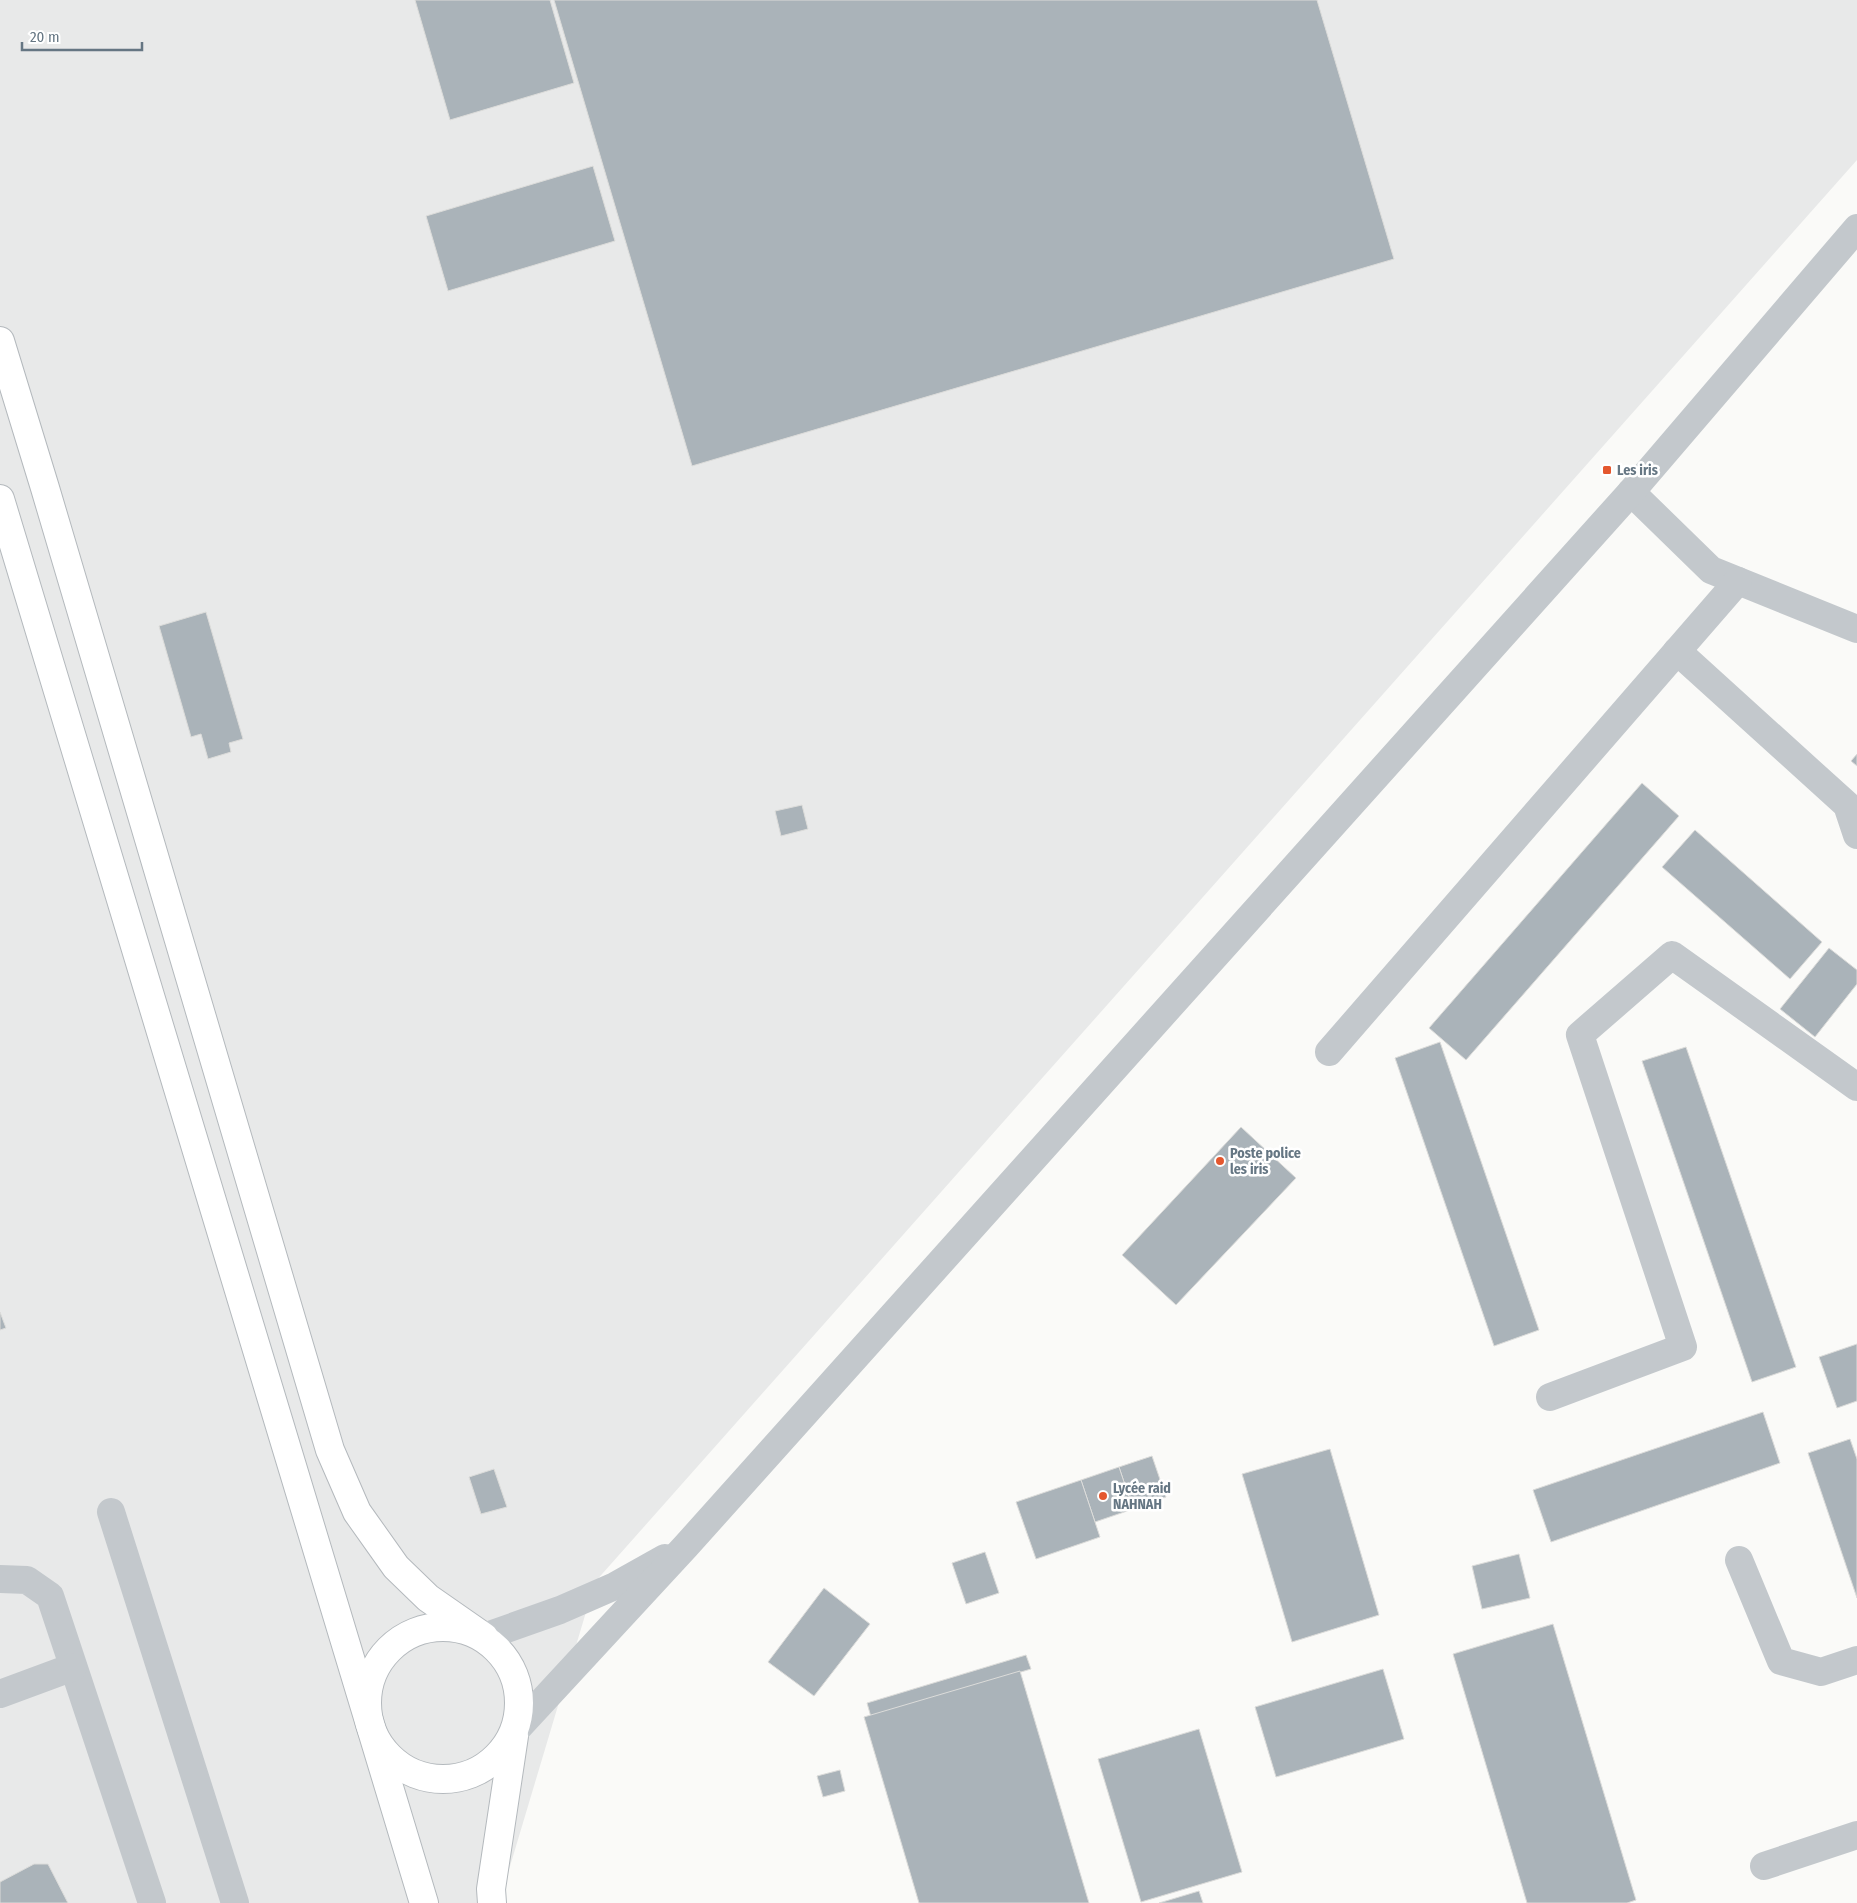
<svg xmlns="http://www.w3.org/2000/svg" width="1857" height="1903" viewBox="0 0 1857 1903" font-family="'Fira Sans Condensed',sans-serif">
<style>
.built{fill:#e8e9e9}
.building{fill:#aab3b9;stroke:#dcdcda}
.lines{fill:none;stroke-linecap:round;stroke-linejoin:round}
.highway-casing{stroke:#b4b9bd;stroke-width:30}
.minor{stroke:#c3c8cc;stroke-width:28}
.highway{stroke:#fff;stroke-width:28}
.poi-dot{fill:#e4572e;stroke:#fff;stroke-width:2}
.labels{text-anchor:middle;stroke-width:5;stroke-linejoin:round;paint-order:stroke}
.poi-label{font-size:14px;font-weight:bold;fill:#657683;stroke:#fff;text-anchor:start}
</style>
<rect width="100%" height="100%" fill="#fafaf8"/>
<polygon class="built" points="0,0 1857,0 1857,160 595,1582 499,1903 0,1903"/>
<g class="building">
<polygon points="415,0 550,0 574,83 450,120"/>
<polygon points="554,0 1317,0 1394,259 692,466"/>
<polygon points="593,166 615,241 448,291 426,216"/>
<polygon points="206,612 243,739 229,743 231,752 208,759 201,734 191,737 159,626"/>
<polygon points="1857,754 1857,766 1851,761"/>
<polygon points="1642,783 1679,816 1466,1060 1429,1028"/>
<polygon points="802,805 808,829 781,836 775,811"/>
<polygon points="1695,830 1822,942 1790,979 1662,867"/>
<polygon points="1829,948 1857,970 1857,984 1815,1037 1780,1009"/>
<polygon points="1440,1042 1539,1330 1494,1346 1395,1058"/>
<polygon points="1686,1047 1796,1367 1752,1382 1642,1061"/>
<polygon points="1241,1127 1296,1178 1176,1305 1122,1255"/>
<polygon points="0,1312 6,1328 0,1330"/>
<polygon points="1857,1344 1857,1401 1837,1408 1819,1357"/>
<polygon points="1763,1412 1780,1463 1551,1542 1533,1490"/>
<polygon points="1850,1439 1857,1459 1857,1598 1808,1453"/>
<polygon points="1330,1449 1379,1615 1292,1642 1242,1474"/>
<polygon points="1152,1456 1166,1497 1133,1509 1119,1467"/>
<polygon points="1119,1467 1133,1509 1095,1522 1081,1480"/>
<polygon points="494,1469 507,1507 481,1514 469,1477"/>
<polygon points="1081,1480 1100,1537 1036,1559 1016,1502"/>
<polygon points="985,1552 999,1593 966,1604 952,1563"/>
<polygon points="1519,1554 1530,1598 1482,1609 1472,1566"/>
<polygon points="824,1588 870,1624 814,1696 768,1662"/>
<polygon points="1553,1624 1636,1900 1627,1903 1527,1903 1453,1654"/>
<polygon points="1026,1655 1031,1669 871,1717 867,1703"/>
<polygon points="1383,1669 1404,1739 1276,1777 1255,1707"/>
<polygon points="1020,1671 1089,1903 919,1903 864,1717"/>
<polygon points="1199,1729 1242,1872 1141,1902 1098,1759"/>
<polygon points="840,1770 845,1791 823,1797 817,1776"/>
<polygon points="34,1864 48,1864 68,1903 0,1903 0,1882"/>
<polygon points="1199,1891 1203,1903 1159,1903"/>
</g>
<g class="lines">
<g class="highway-casing">
<g id="highway">
<polyline points="0,341 45,488 330,1450 357,1512 396,1567 428,1598 484,1637"/>
<polyline points="0,499 424,1903"/>
<circle cx="443" cy="1703" r="76"/>
<polyline points="492,1903 491,1889 514,1736"/>
</g>
</g>
<g class="minor">
<polyline points="1631,492 1711,570 1857,629"/>
<polyline points="1677,651 1847,805 1857,835"/>
<polyline points="1329,1052 1738,581"/>
<polyline points="1550,1397 1683,1347 1580,1035 1672,955 1857,1087"/>
<polyline points="111,1512 235,1903"/>
<polyline points="1739,1560 1781,1661 1821,1672 1857,1660"/>
<polyline points="0,1579 27,1580 50,1596 152,1903"/>
<polyline points="484,1637 560,1610 615,1586 665,1558"/>
<polyline points="0,1694 73,1667"/>
<polyline points="514,1732 686,1546 1631,492 1857,228"/>
<polyline points="1764,1866 1857,1835"/>
</g>
<use href="#highway" class="highway"/>
</g>
<g class="poi-dot">
<rect x="1602" y="465" width="10" height="10" rx="2.5"/>
<circle cx="1220" cy="1161" r="5"/>
<circle cx="1103" cy="1496" r="5"/>
</g>
<g class="labels">
<g class="poi-label">
<text x="1617" y="475">Les iris</text>
<text x="1230" y="1158">Poste police<tspan x="1230" dy="16">les iris</tspan></text>
<text x="1113" y="1493">Lycée raid<tspan x="1113" dy="16">NAHNAH</tspan></text>
</g>
</g>
<path d="M22 42v8h120v-8" fill="none" stroke="#657683" stroke-width="2.5"/>
<text x="30" y="42" font-size="15" fill="#657683" stroke="#ffffff" stroke-width="4" paint-order="stroke">20 m</text>
</svg>
